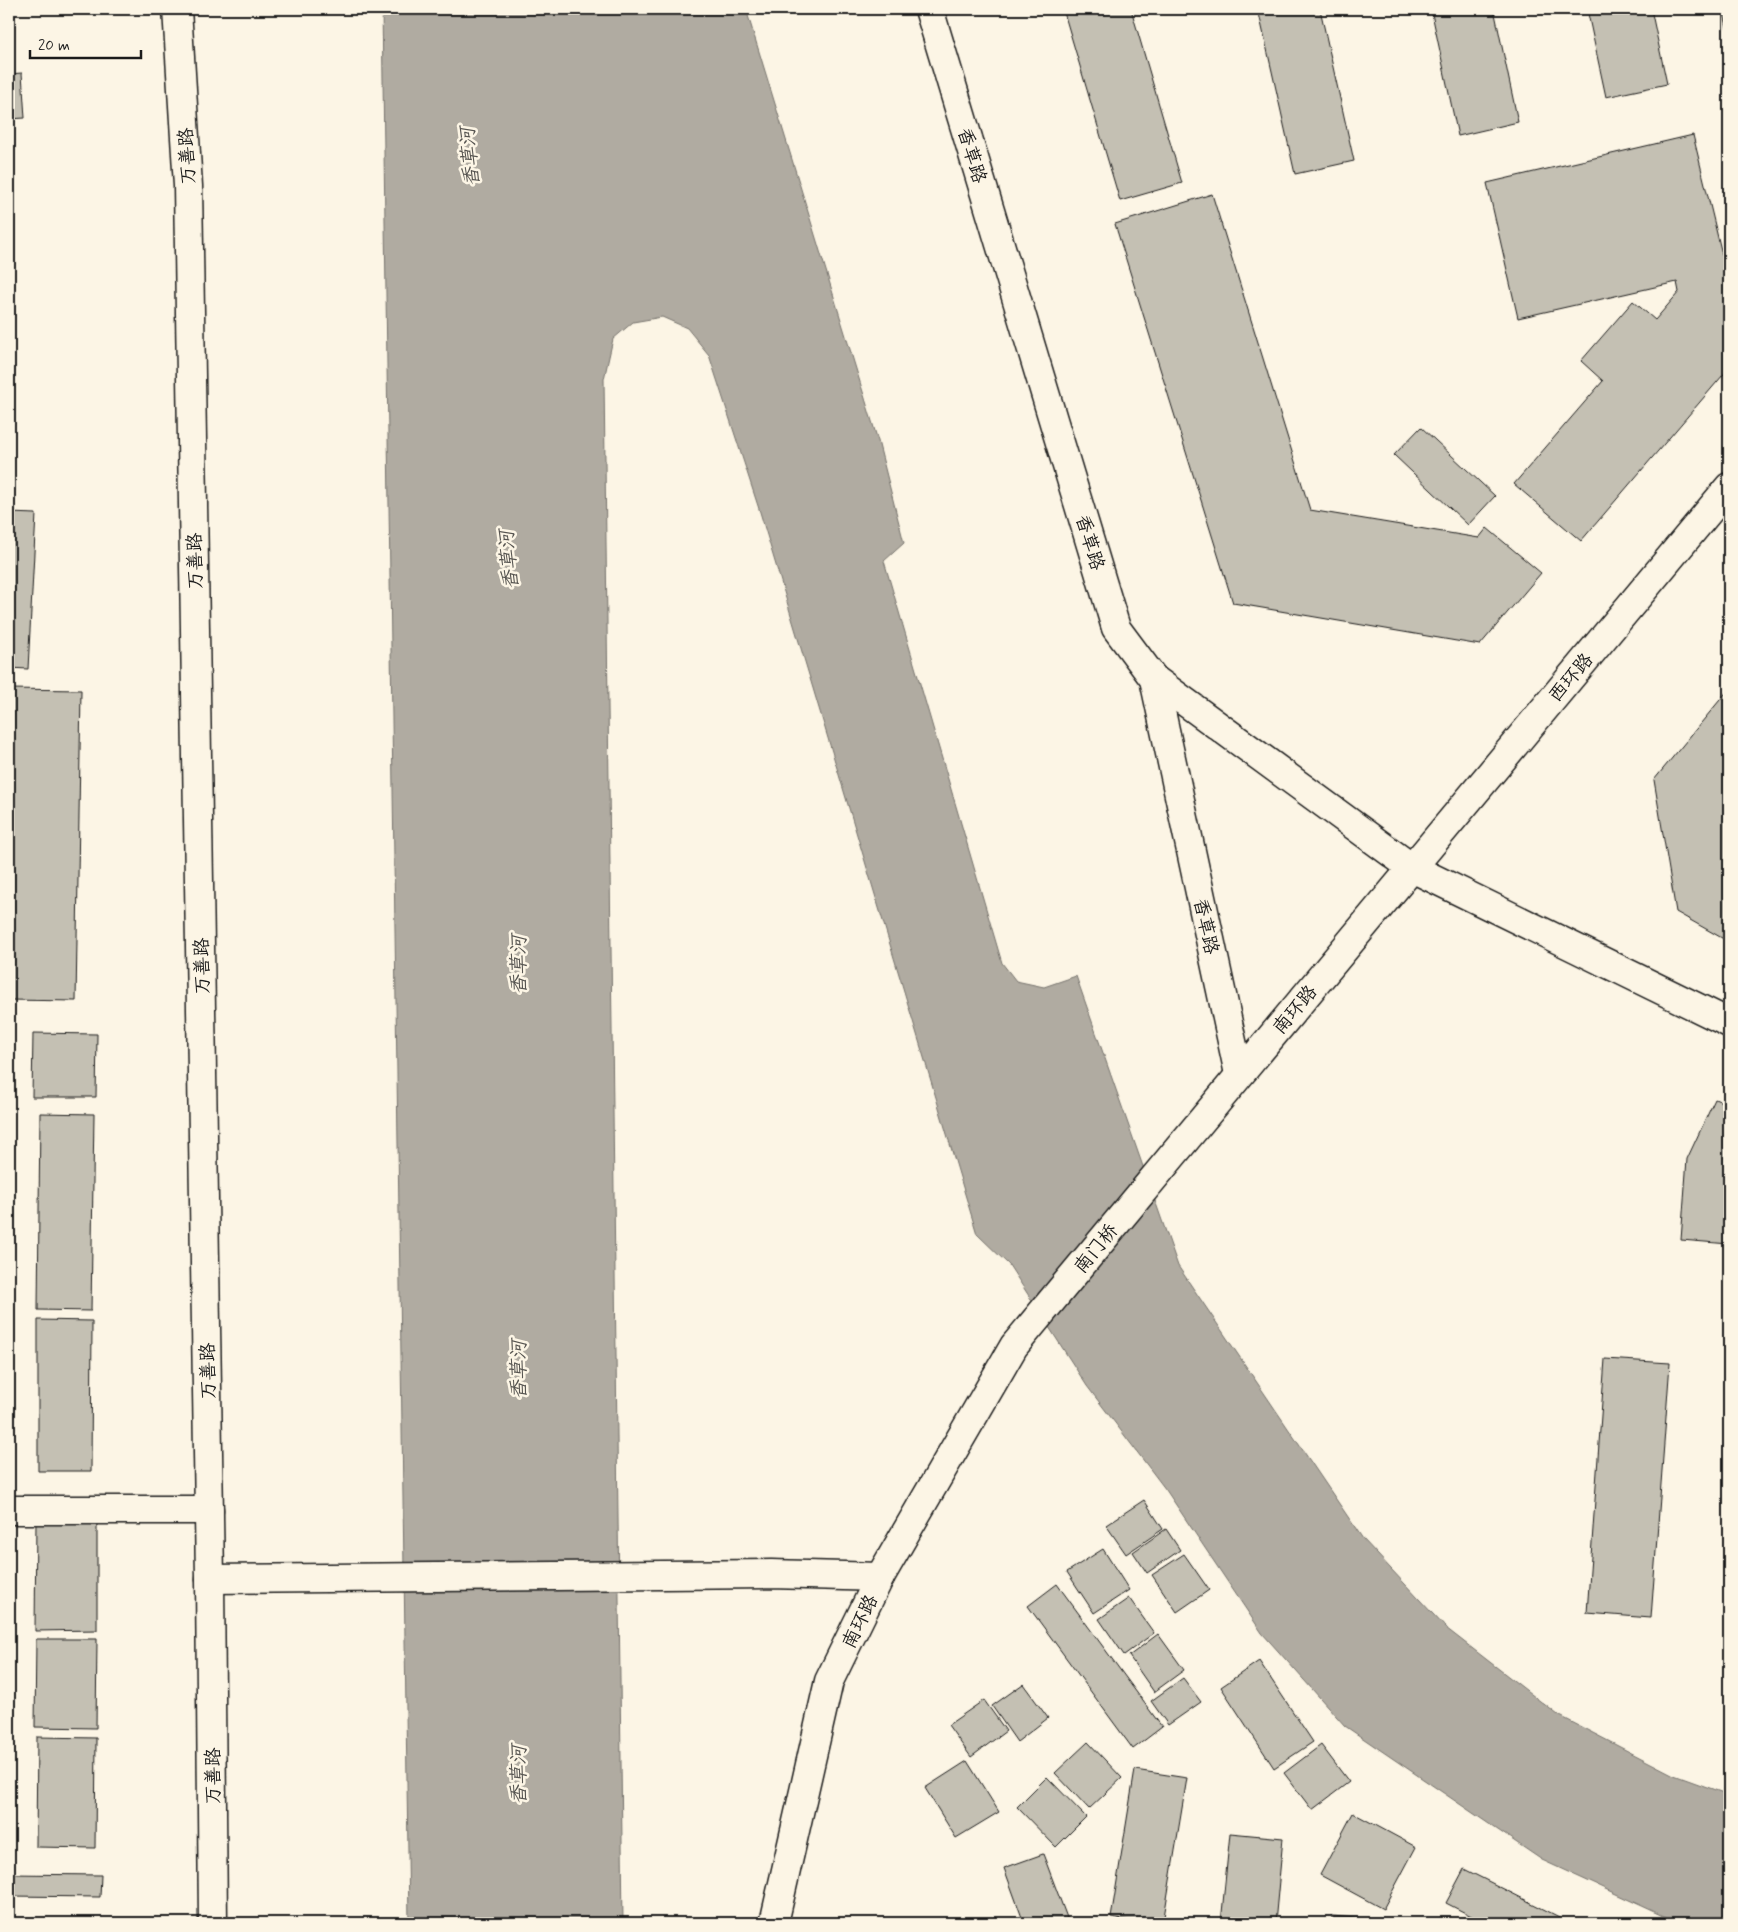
<svg xmlns="http://www.w3.org/2000/svg" width="1738" height="1932" viewBox="0 0 1738 1932" font-family="Mynerve,'LXGW WenKai TC',sans-serif">
<style>
.water{fill:#b0aba1;stroke:#75726c}
.building{fill:#c4c0b3;stroke:#1c1c1c}
.lines{fill:none;stroke-linecap:round;stroke-linejoin:round}
.street-casing{stroke:#1c1c1c;stroke-width:31}
.secondary-casing{stroke:#1c1c1c;stroke-width:31}
.street{stroke:#fcf5e5;stroke-width:28}
.secondary{stroke:#fcf5e5;stroke-width:28}
.labels{text-anchor:middle;stroke-width:5;stroke-linejoin:round;paint-order:stroke}
.street-label{font-size:19px;fill:#1c1c1c;stroke:#fcf5e5}
.water-label{font-size:20px;font-style:italic;fill:#575551;stroke:#fcf5e5}
</style>
<rect width="100%" height="100%" fill="#fcf5e5"/>
<filter id="ink" filterUnits="userSpaceOnUse"><feTurbulence type="fractalNoise" baseFrequency=".02" numOctaves="2"/><feDisplacementMap in="SourceGraphic" scale="10" xChannelSelector="R" yChannelSelector="G"/><feConvolveMatrix kernelMatrix="1 2 1 2 8 2 1 2 1" color-interpolation-filters="sRGB"/></filter>
<g filter="url(#ink)">
<polygon class="water" points="382,9 746,9 878,441 904,543 884,561 1002,963 1016,981 1044,987 1076,976 1178,1266 1363,1539 1446,1628 1558,1715 1674,1775 1729,1795 1729,1923 1677,1922 1542,1860 1345,1726 1262,1633 1166,1490 1087,1386 1009,1265 977,1234 760,512 709,355 687,328 662,317 633,322 613,339 604,379 623,1923 409,1923"/>
<g class="building">
<polygon points="1063,9 1131,9 1182,183 1120,201"/>
<polygon points="1258,9 1320,9 1354,161 1295,174"/>
<polygon points="1431,9 1494,9 1518,122 1458,136"/>
<polygon points="1587,9 1651,9 1667,84 1606,97"/>
<polygon points="1723,9 1729,9 1729,36"/>
<polygon points="22,73 25,118 9,119 9,74"/>
<polygon points="1693,135 1729,283 1729,368 1581,541 1514,484 1603,381 1581,361 1633,301 1655,320 1679,292 1677,282 1518,318 1487,183"/>
<polygon points="1212,194 1310,510 1479,538 1487,528 1541,573 1480,645 1233,603 1115,224"/>
<polygon points="1421,427 1495,496 1468,525 1394,455"/>
<polygon points="9,513 36,514 28,669 9,668"/>
<polygon points="9,689 81,690 76,1001 9,1000"/>
<polygon points="1729,689 1729,942 1676,912 1654,780"/>
<polygon points="33,1033 97,1034 96,1097 32,1097"/>
<polygon points="1715,1099 1729,1105 1729,1244 1681,1240 1687,1159"/>
<polygon points="40,1113 94,1114 91,1311 38,1310"/>
<polygon points="38,1320 92,1321 91,1471 38,1471"/>
<polygon points="1605,1359 1670,1363 1651,1618 1587,1613"/>
<polygon points="1144,1500 1163,1529 1126,1554 1106,1525"/>
<polygon points="36,1521 97,1521 97,1630 35,1631"/>
<polygon points="1166,1529 1180,1550 1147,1573 1133,1552"/>
<polygon points="1103,1549 1129,1590 1094,1613 1067,1572"/>
<polygon points="1184,1554 1209,1590 1177,1612 1152,1575"/>
<polygon points="1057,1584 1162,1727 1133,1749 1028,1606"/>
<polygon points="1129,1598 1154,1633 1124,1655 1099,1619"/>
<polygon points="1158,1634 1184,1670 1154,1692 1129,1656"/>
<polygon points="36,1639 97,1639 96,1728 35,1727"/>
<polygon points="1259,1661 1313,1742 1274,1768 1221,1687"/>
<polygon points="1183,1678 1201,1702 1168,1725 1151,1701"/>
<polygon points="1023,1684 1048,1718 1017,1742 992,1706"/>
<polygon points="984,1700 1006,1731 971,1757 948,1725"/>
<polygon points="37,1737 96,1738 95,1848 36,1847"/>
<polygon points="1088,1742 1122,1778 1089,1809 1055,1773"/>
<polygon points="1321,1745 1349,1782 1312,1810 1284,1773"/>
<polygon points="967,1761 999,1812 956,1838 925,1788"/>
<polygon points="1135,1770 1187,1778 1163,1923 1145,1923 1111,1918"/>
<polygon points="1047,1777 1086,1817 1056,1847 1017,1807"/>
<polygon points="1353,1813 1416,1847 1383,1909 1320,1875"/>
<polygon points="1230,1833 1283,1838 1275,1923 1221,1923"/>
<polygon points="1043,1854 1069,1923 1024,1923 1004,1868"/>
<polygon points="1464,1869 1571,1923 1485,1923 1446,1903"/>
<polygon points="9,1874 101,1875 100,1897 9,1896"/>
<polygon points="1332,1916 1391,1921 1391,1923 1332,1923"/>
</g>
<g class="lines">
<g class="street-casing">
<polyline id="street" points="9,1510 209,1510"/>
</g>
<g class="secondary-casing">
<g id="secondary">
<polyline points="177,9 188,186 210,1579 213,1923"/>
<polyline points="929,9 1116,628 1154,679 1239,1074"/>
<polyline points="1154,679 1412,868 1729,1023"/>
<polyline points="210,1579 771,1574 880,1577"/>
<polyline points="774,1923 829,1681 880,1577 1014,1346 1729,487"/>
</g>
</g>
<use href="#street" class="street"/>
<use href="#secondary" class="secondary"/>
</g>
</g>
<g class="labels">
<g class="street-label">
<text transform="translate(973 155) rotate(73)" y="7">香草路</text>
<text transform="translate(186 156) rotate(-93)" y="7">万善路</text>
<text transform="translate(1091 542) rotate(73)" y="7">香草路</text>
<text transform="translate(194 561) rotate(-91)" y="7">万善路</text>
<text transform="translate(1570 677) rotate(-50)" y="7">西环路</text>
<text transform="translate(1207 926) rotate(78)" y="7">香草路</text>
<text transform="translate(201 966) rotate(-91)" y="7">万善路</text>
<text transform="translate(1294 1009) rotate(-50)" y="7">南环路</text>
<text transform="translate(1095 1248) rotate(-51)" y="7">南门桥</text>
<text transform="translate(207 1371) rotate(-91)" y="7">万善路</text>
<text transform="translate(859 1621) rotate(-64)" y="7">南环路</text>
<text transform="translate(212 1776) rotate(-90)" y="7">万善路</text>
</g>
<g class="water-label">
<text transform="translate(469 157) rotate(-95)" y="7">香草河</text>
<text transform="translate(508 560) rotate(-95)" y="7">香草河</text>
<text transform="translate(518 965) rotate(-90)" y="7">香草河</text>
<text transform="translate(518 1370) rotate(-90)" y="7">香草河</text>
<text transform="translate(518 1775) rotate(-90)" y="7">香草河</text>
</g>
</g>
<rect width="1738" height="1932" fill="none" stroke="#fcf5e5" stroke-width="30"/>
<rect x="15" y="15" width="1708" height="1902" fill="none" stroke="#1c1c1c" stroke-width="2" filter="url(#ink)"/>
<path d="M30 50v8h111v-8" fill="none" stroke="#1c1c1c" stroke-width="2.5"/>
<text x="38" y="50" font-size="15" fill="#1c1c1c" stroke="#fcf5e5" stroke-width="4" paint-order="stroke">20 m</text>
</svg>
